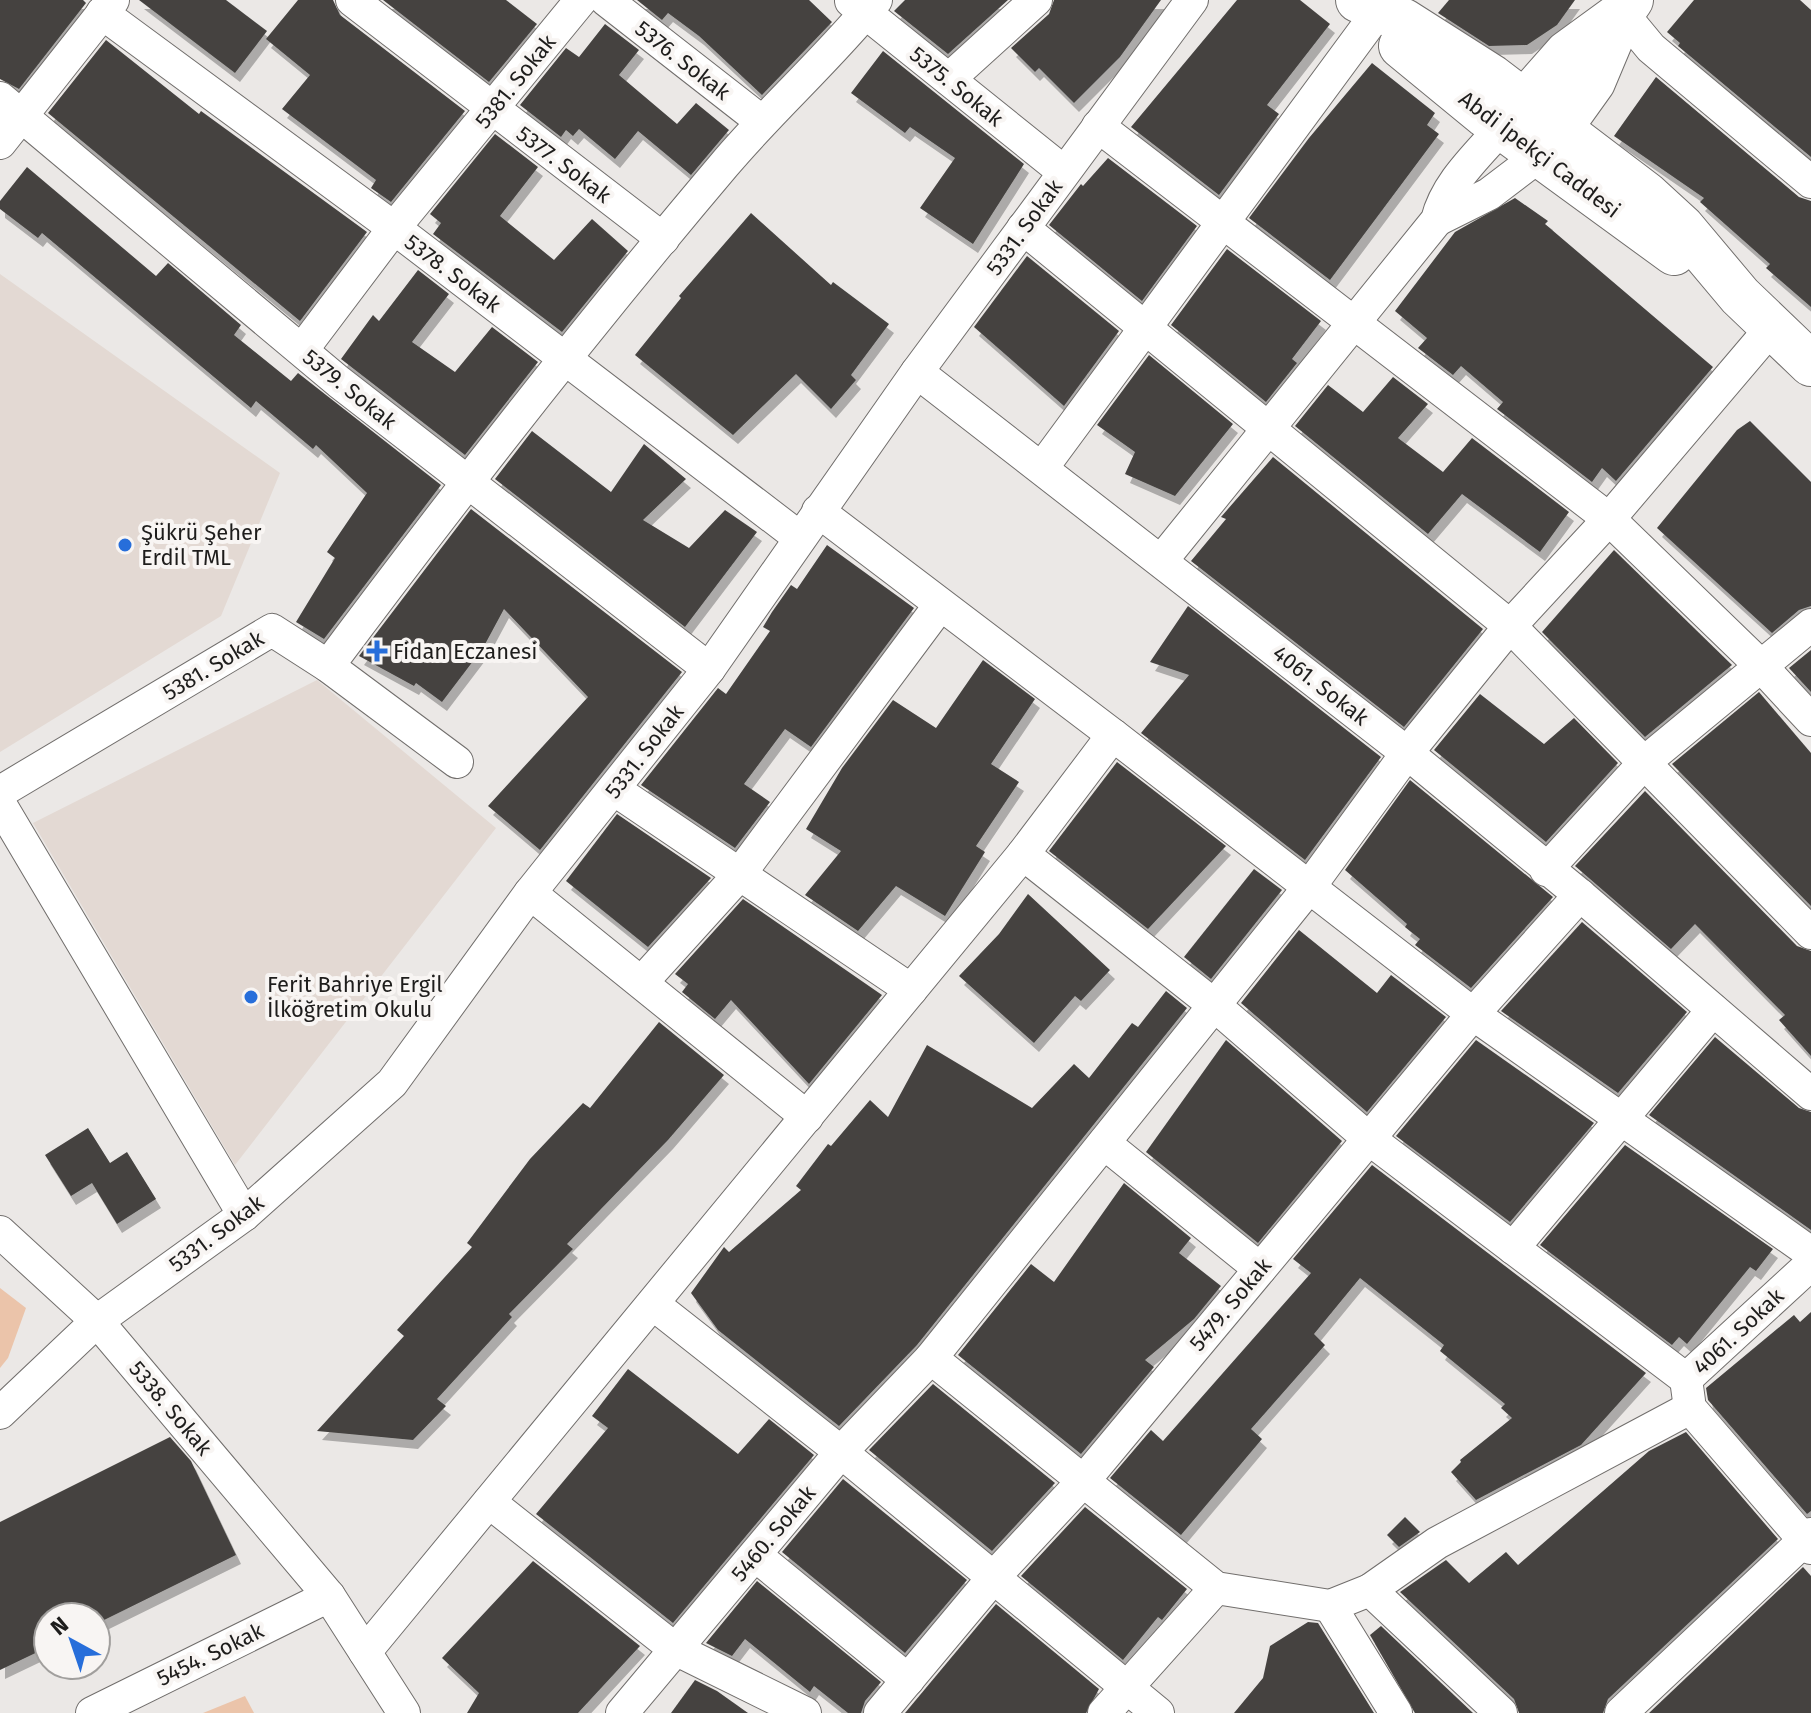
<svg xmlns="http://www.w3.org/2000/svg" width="1811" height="1713" viewBox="0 0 1811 1713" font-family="'Fira Sans',sans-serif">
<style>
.built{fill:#e3d9d3}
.green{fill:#ebc4aa}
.building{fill:#454341;filter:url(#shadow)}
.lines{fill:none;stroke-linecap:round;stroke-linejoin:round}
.street-casing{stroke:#716e6c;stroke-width:34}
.secondary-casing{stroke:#716e6c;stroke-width:46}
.street{stroke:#fff;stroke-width:32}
.secondary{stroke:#fff;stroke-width:44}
.poi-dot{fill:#276eda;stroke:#f8f5f3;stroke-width:3}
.labels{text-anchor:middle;stroke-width:8;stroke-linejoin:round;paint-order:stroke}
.street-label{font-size:22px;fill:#1e1d1c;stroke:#f8f5f3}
.poi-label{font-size:22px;fill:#1e1d1c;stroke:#f8f5f3;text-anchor:start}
</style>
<defs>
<filter id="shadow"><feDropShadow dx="5" dy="9" stdDeviation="0" flood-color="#0004"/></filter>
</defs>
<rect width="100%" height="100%" fill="#ebe8e6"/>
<g class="built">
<polygon points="0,274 280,473 221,616 0,752"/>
<polygon points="317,680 496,828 235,1165 33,823"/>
</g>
<g class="green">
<polygon points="0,1288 26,1308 8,1358 0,1368"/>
<polygon points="245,1696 254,1713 203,1713"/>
</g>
<g class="building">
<polygon points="0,0 83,0 86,3 19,89 0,79"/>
<polygon points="139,0 226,0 267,31 235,73"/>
<polygon points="298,0 333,0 340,15 465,111 391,202 371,188 376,180 282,109 310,75 266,39"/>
<polygon points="383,0 506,0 537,24 489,82"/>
<polygon points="637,0 809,0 832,22 762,95 699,36 668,13 662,20"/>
<polygon points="905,0 1008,0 948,54 894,11"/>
<polygon points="1054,0 1161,0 1120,57 1074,103 1039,68 1035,72 1011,48 1049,14"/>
<polygon points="1237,0 1300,0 1330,24 1267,105 1279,114 1219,195 1131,127"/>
<polygon points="1449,0 1575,0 1557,25 1527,45 1489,46 1438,13"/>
<polygon points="1694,0 1800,0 1811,10 1811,157 1678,46 1680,43 1667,32"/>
<polygon points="605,24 639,50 619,75 677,124 696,103 729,130 691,175 638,131 615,159 579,129 573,136 566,130 561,137 520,105 566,48 579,57"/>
<polygon points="106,40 199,114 201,111 367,232 300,321 48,113"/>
<polygon points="883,51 1024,164 973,244 920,208 955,158 910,127 905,133 851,93"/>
<polygon points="1372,63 1435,113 1427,125 1439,134 1330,280 1249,218 1309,138"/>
<polygon points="1656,77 1799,197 1811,201 1811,307 1766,268 1770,264 1700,202 1704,198 1614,136"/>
<polygon points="495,134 538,167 500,216 554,260 592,219 628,251 562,332 433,234 441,223 430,214"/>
<polygon points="1108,158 1197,226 1142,301 1049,225 1081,184 1083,186"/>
<polygon points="27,167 156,276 168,263 241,325 234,335 291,381 298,373 441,485 324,639 296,622 335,558 327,552 367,493 316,445 313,449 256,401 251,408 42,233 38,238 0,209 0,201"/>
<polygon points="1515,198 1548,221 1545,224 1713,367 1616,481 1602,468 1592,482 1497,409 1503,402 1461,366 1453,375 1418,348 1427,338 1395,311 1455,232"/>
<polygon points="751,213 831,285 833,282 889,324 851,375 856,380 831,409 796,374 733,435 635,355 681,298 679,296"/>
<polygon points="1227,249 1321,321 1292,359 1297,363 1266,402 1171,325"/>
<polygon points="1027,256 1119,331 1064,406 974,327"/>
<polygon points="418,270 449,294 412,342 455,372 492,327 538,362 465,455 341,359 373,315 379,321"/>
<polygon points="1149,355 1233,424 1175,496 1125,474 1135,452 1097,425"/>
<polygon points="1393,377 1428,404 1398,438 1443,472 1472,438 1569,512 1540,552 1462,494 1428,534 1295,426 1328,385 1363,412"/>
<polygon points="1750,421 1811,482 1811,606 1799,610 1772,633 1657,528 1737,430"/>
<polygon points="532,431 611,492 644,444 686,479 643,520 689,548 725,510 757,532 685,627 495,479"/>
<polygon points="1273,457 1483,629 1404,727 1191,561 1226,519 1221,517"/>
<polygon points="471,509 682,672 540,850 488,806 588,697 504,609 483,648 442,702 416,683 414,686 359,656"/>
<polygon points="827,545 914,608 811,747 785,729 744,784 770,802 735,848 641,785 718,688 726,694 770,631 763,627 772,612 791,585 797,589"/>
<polygon points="1614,550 1732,665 1645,737 1542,632"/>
<polygon points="1188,606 1381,757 1305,860 1141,733 1189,675 1150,662"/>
<polygon points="1811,650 1811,692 1789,668"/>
<polygon points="983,660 1035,699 991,764 1019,782 976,846 985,852 945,916 896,886 858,931 805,895 841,851 806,829 842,768 893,700 936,728"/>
<polygon points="1759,692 1811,753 1811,906 1672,764"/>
<polygon points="1480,694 1544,744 1574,718 1618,763 1546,842 1434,750"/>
<polygon points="1117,762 1226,846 1148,929 1049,851"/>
<polygon points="1410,780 1553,897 1471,988 1415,945 1420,939 1405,927 1407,924 1345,870"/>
<polygon points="1645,791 1797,946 1811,951 1811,1056 1779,1020 1785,1015 1695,924 1671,949 1575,866"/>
<polygon points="617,814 711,878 648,947 566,881"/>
<polygon points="1254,869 1282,890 1211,979 1184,957"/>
<polygon points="1028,894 1110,970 1081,1001 1075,996 1034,1043 959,976 999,934"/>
<polygon points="743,899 882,995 809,1084 731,1000 715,1019 682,992 688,984 675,974"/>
<polygon points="1582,922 1687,1012 1618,1093 1501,1011"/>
<polygon points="1299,930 1377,993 1391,975 1446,1017 1367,1112 1241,1003"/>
<polygon points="1166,991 1187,1008 917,1345 839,1426 718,1330 691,1293 724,1247 729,1252 801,1190 796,1186 828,1144 831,1146 870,1100 888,1117 927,1045 1032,1108 1074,1064 1089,1078 1132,1023 1138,1027"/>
<polygon points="659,1022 724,1075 668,1140 567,1244 573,1249 509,1314 512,1317 437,1399 446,1406 413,1440 317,1431 404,1336 397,1330 472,1247 467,1243 530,1159 583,1103 590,1108"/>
<polygon points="1715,1037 1799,1108 1811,1112 1811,1230 1649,1115"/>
<polygon points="1226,1040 1342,1141 1258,1243 1146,1152"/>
<polygon points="1476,1040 1594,1123 1510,1222 1396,1136"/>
<polygon points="88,1128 110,1163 127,1152 156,1199 117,1224 92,1183 71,1196 45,1155"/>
<polygon points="1625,1145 1773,1249 1756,1271 1750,1267 1687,1344 1679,1337 1672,1345 1540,1245"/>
<polygon points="1372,1165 1646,1373 1581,1445 1476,1500 1451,1472 1461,1462 1460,1460 1512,1418 1501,1408 1505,1404 1440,1351 1444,1345 1360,1278 1314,1334 1325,1345 1251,1429 1262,1439 1181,1535 1110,1478 1151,1430 1163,1441 1311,1273 1293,1259"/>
<polygon points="1124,1183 1191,1238 1179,1253 1221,1286 1194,1319 1145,1360 1154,1367 1081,1454 958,1355 1031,1264 1054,1282"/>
<polygon points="1811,1312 1811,1511 1807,1514 1708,1400 1706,1388 1794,1315 1800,1322"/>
<polygon points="628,1369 738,1454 769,1419 814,1455 673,1623 536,1514 608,1428 592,1416"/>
<polygon points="933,1384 1055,1483 992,1551 869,1450"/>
<polygon points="1686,1432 1778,1539 1608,1699 1603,1713 1519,1713 1514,1699 1400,1592 1446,1560 1469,1583 1506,1552 1518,1565 1649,1451"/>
<polygon points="170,1437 191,1461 236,1555 96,1624 96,1617 48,1617 48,1647 0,1670 0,1522"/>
<polygon points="843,1479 967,1580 905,1653 782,1552"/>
<polygon points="1085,1507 1187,1589 1162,1620 1158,1617 1123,1660 1021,1576"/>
<polygon points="1405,1517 1420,1532 1399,1547 1387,1535"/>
<polygon points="533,1561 640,1646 578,1713 467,1713 479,1693 442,1658"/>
<polygon points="1803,1567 1811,1576 1811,1713 1649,1713"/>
<polygon points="757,1581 881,1682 865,1701 861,1713 848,1713 814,1686 810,1692 745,1639 732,1656 706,1643"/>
<polygon points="996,1604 1099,1689 1086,1713 905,1713"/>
<polygon points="1308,1622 1318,1623 1374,1713 1234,1713 1263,1678 1270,1646"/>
<polygon points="1381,1626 1473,1713 1415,1713 1370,1635"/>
<polygon points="695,1680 717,1691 748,1713 671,1713"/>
</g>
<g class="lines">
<g class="street-casing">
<g id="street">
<polyline points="352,0 663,239"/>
<polyline points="606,0 761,121"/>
<polyline points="851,1 1064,172"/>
<polyline points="102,13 394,228 800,538"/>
<polyline points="1622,13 1651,48 1811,182"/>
<polyline points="949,79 1036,0"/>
<polyline points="0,98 339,382 709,669"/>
<polyline points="1098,126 1609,519 1761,666 1811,720"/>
<polyline points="0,143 113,0"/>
<polyline points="1437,220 1489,194 1539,156"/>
<polyline points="1023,228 1510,626 1811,933"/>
<polyline points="302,350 394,228 581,0"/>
<polyline points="917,372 1407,753 1580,895 1811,1094"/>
<polyline points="1042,468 1372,20"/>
<polyline points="818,511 1113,735"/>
<path d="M1162 560 1437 220C1446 183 1478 155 1502 127"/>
<path d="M328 666C455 496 586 328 724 165 772 108 829 58 876 0"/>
<polyline points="615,790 911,990"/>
<polyline points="0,792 272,630 328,666 457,762"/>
<polyline points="0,804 244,1215"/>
<polyline points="1023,854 1113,735 1473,1014 1811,1253"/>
<polyline points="1546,870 1646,761 1811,625"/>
<polyline points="530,893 807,1117"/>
<polyline points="642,982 739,875 940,605"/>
<polyline points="1104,1143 1260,1269"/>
<polyline points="0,1232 97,1321 329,1596 404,1713"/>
<polyline points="1513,1248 1713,1010"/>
<polyline points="653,1304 841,1452 1158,1713"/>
<polyline points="1689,1401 1686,1379 1811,1264"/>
<polyline points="1690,1408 1437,1543 1370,1590 1330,1606 1216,1588 931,1358 1310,886 1407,753 1510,626 1609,519 1773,326"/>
<polyline points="1690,1408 1811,1548"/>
<polyline points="0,1413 97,1321 244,1215 392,1083 530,893 709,669 917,372 1192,0"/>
<polyline points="489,1502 675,1649 805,1713"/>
<polyline points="755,1555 908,1680"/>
<polyline points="1370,1590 1501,1713"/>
<polyline points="1330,1606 1396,1713"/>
<polyline points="365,1652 1023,854 1214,1005 1368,1138 1686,1379"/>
<polyline points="92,1713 329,1596"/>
<polyline points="622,1713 841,1452 931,1358"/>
<polyline points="880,1713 993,1578 1085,1479 1473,1014 1580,895"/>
<polyline points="1104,1713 1216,1588"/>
<polyline points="1621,1713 1811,1534"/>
</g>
</g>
<g class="secondary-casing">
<g id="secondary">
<polyline points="1358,0 1404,21 1492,77 1646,194 1682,227 1740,296 1811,364"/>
<polyline points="1401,46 1485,115 1674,253"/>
<polyline points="1508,120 1567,53 1622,13 1631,0"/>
<polyline points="1545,149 1593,82 1622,13"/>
</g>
</g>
<use href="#street" class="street"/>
<use href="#secondary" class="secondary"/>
</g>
<g class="poi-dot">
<circle cx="125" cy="545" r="8"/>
<path d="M373 639h8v8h8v8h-8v8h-8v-8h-8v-8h8z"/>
<circle cx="251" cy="997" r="8"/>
</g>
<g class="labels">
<g class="street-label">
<text transform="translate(683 60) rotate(38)" y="8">5376. Sokak</text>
<text transform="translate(515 81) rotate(-51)" y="8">5381. Sokak</text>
<text transform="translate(957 86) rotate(39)" y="8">5375. Sokak</text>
<text transform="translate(1540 154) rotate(37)" y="8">Abdi İpekçi Caddesi</text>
<text transform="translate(564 164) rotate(37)" y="8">5377. Sokak</text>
<text transform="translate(1024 227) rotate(-54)" y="8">5331. Sokak</text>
<text transform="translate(453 273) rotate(37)" y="8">5378. Sokak</text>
<text transform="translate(350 389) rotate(39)" y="8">5379. Sokak</text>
<text transform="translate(213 665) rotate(-31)" y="8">5381. Sokak</text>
<text transform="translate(1321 685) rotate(38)" y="8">4061. Sokak</text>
<text transform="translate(644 751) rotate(-52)" y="8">5331. Sokak</text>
<text transform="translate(216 1233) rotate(-37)" y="8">5331. Sokak</text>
<text transform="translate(1230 1304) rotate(-50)" y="8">5479. Sokak</text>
<text transform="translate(1738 1331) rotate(-43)" y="8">4061. Sokak</text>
<text transform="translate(171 1408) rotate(50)" y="8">5338. Sokak</text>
<text transform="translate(773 1533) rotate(-50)" y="8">5460. Sokak</text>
<text transform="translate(210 1654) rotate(-26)" y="8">5454. Sokak</text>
</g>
<g class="poi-label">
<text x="141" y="540">Şükrü Şeher<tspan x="141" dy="25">Erdil TML</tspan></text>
<text x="393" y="659">Fidan Eczanesi</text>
<text x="267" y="992">Ferit Bahriye Ergil<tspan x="267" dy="25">İlköğretim Okulu</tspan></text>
</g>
</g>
<g transform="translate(72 1641) rotate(320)"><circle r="38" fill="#f8f5f3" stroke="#a19f9d" stroke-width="2"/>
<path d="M0-6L14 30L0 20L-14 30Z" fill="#276eda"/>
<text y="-12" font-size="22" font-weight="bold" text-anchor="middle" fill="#1e1d1c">N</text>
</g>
</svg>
